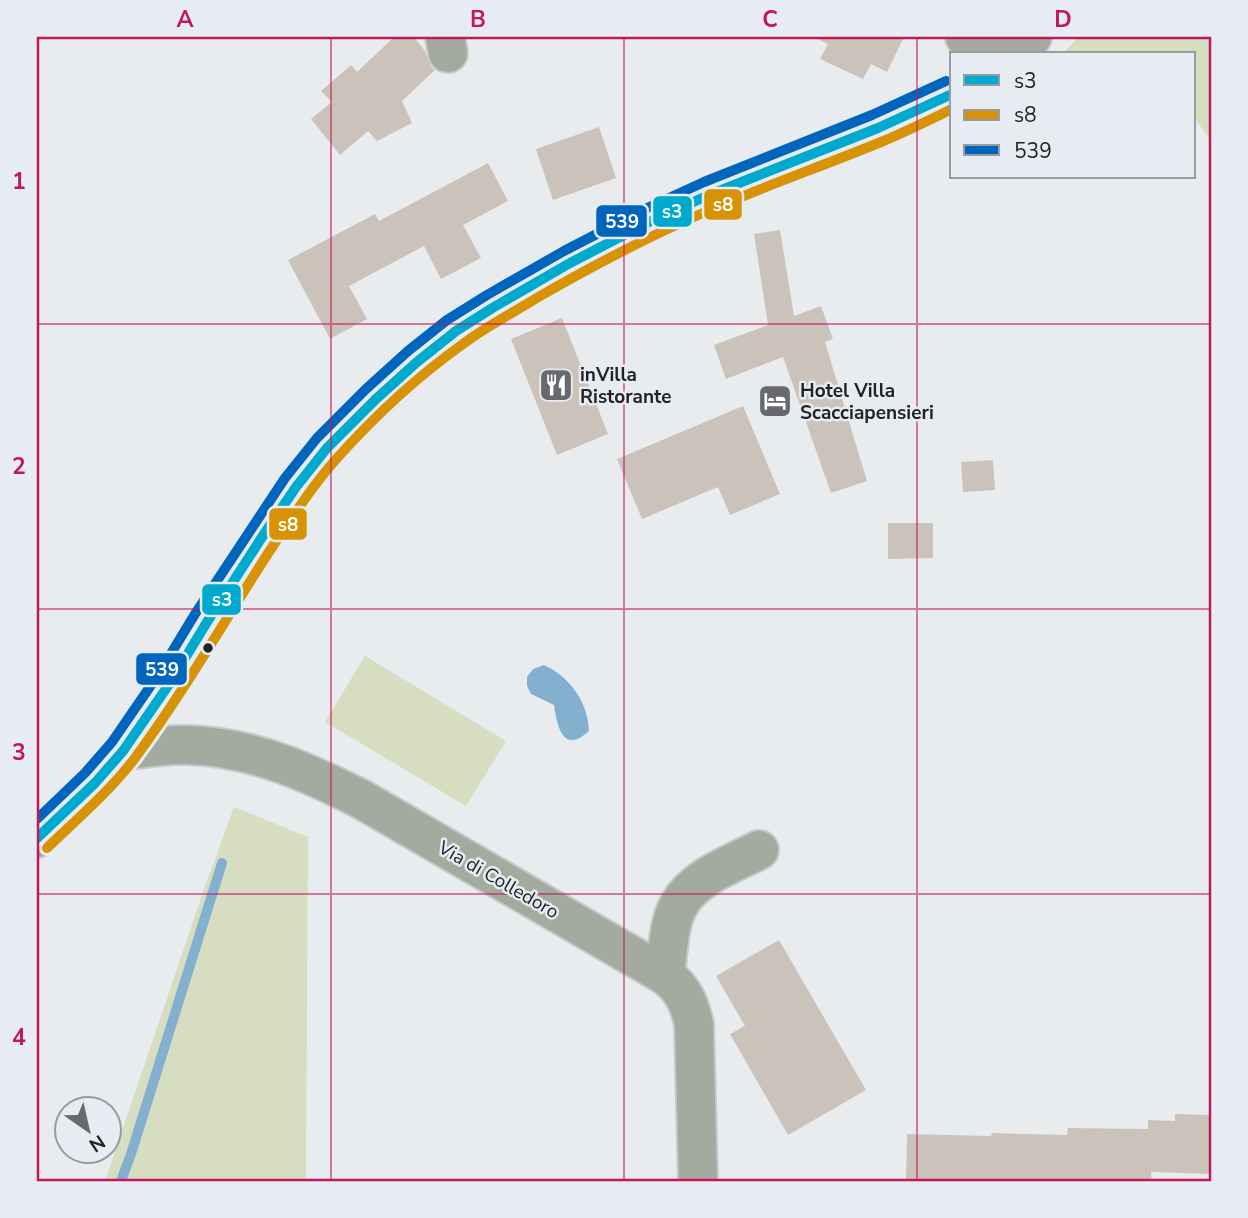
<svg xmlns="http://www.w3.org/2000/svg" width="1248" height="1218" viewBox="0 0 1248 1218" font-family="'Nunito Sans',sans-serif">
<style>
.green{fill:#d7ddc0}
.water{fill:#84b0cf}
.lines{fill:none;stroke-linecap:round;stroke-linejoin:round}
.stream{stroke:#84b0cf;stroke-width:10}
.building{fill:#cbc3ba}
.minor-casing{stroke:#c6c8ca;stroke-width:42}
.minor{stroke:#a3ab9e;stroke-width:38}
.bus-1-casing{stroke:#e6ecf2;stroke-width:16}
.bus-2-casing{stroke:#e6ecf2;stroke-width:16}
.bus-3-casing{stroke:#e6ecf2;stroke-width:16}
.bus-1{stroke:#00a9ce;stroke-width:10}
.bus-2{stroke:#d79206;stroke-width:10}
.bus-3{stroke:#0065bd;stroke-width:10}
.grid{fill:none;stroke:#c2185b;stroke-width:2;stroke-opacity:0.55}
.bus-dot{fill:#212325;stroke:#e6ecf2;stroke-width:2.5}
.labels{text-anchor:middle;stroke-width:5;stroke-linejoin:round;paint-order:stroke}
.poi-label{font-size:19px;font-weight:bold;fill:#212325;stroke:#e6ecf2;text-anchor:start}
.street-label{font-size:19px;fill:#212325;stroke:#e6ecf2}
.line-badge{stroke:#e6ecf2;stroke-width:2.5}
.badge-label{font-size:19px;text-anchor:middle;font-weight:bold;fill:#fff}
.neatline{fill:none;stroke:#c2185b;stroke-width:2.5}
.grid-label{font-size:23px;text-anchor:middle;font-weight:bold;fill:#c2185b}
</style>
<rect width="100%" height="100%" fill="#e9ecef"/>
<g class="green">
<polygon points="1079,37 1211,37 1211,141 1194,117 1194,54 1062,54"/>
<polygon points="365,656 506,741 466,806 325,722"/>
<polygon points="234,807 308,837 306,1181 105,1181 203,892"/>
</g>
<path class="water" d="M544 665C570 677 588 702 589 731 563 755 557 726 554 705L531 694 527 686V677L533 669Z"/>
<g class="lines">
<polyline class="stream" points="121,1181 131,1154 222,863"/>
</g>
<g class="building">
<polygon points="394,37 414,37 425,51 431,67 435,70 402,101 412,123 377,141 368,131 340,155 311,119 332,102 321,91 351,65 357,72"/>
<polygon points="813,37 904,37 887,72 871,64 863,79 820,59 828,44"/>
<polygon points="599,127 616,178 553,200 536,149"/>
<polygon points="488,163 508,201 463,225 481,258 441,279 424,246 349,286 367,319 330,339 288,260 375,214 379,221"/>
<polygon points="780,230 794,316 821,306 833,339 825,342 867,481 831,493 783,357 726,379 714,345 768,325 754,234"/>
<polygon points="562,318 608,434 557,455 511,339"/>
<polygon points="743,406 780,494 730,515 718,487 642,519 617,459"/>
<polygon points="993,460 995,490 963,492 961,462"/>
<polygon points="888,523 933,523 933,558 888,559"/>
<polygon points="779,940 866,1090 788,1135 730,1034 745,1026 716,976"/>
<polygon points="1175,1114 1211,1115 1211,1174 1151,1172 1152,1181 906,1181 907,1134 991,1136 992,1133 1067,1135 1068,1128 1148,1129 1148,1120 1175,1121"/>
</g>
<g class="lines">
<g class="minor-casing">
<g id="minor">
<polyline points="445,37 448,53"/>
<polyline points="965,37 986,54"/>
<polyline points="1011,54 1032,37"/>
<path d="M123 751C145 748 166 744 188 745 252 747 305 771 361 799L665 975C683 989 689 1002 694 1024L698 1181"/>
<polyline points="37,838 95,783 123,751 170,683 207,622 264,534 296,487 327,448 376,399 417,362 456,331 494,307 570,263 649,222 709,195 878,128 952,94"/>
<path d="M665 975C668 954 668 923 679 905 694 877 732 864 759 850"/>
</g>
</g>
<use href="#minor" class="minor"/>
<g class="bus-1-casing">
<polyline id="bus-1" points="37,838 95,783 123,751 170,683 207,622 264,534 296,487 327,448 376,399 417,362 456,331 494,307 570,263 649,222 709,195 878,128 952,94"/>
</g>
<g class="bus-2-casing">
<path id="bus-2" d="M47 848C77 819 110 791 135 758 183 693 223 623 267 555 289 522 311 487 338 457 375 416 418 376 463 344 485 327 511 314 535 299 592 266 651 235 712 209 768 185 825 165 881 142 905 132 929 120 952 109"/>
</g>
<g class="bus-3-casing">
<polyline id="bus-3" points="37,819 85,773 112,742 158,675 195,614 285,478 317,438 366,389 408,351 447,320 487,295 564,251 643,210 704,182 872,115 946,81"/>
</g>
<use href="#bus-1" class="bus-1"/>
<use href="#bus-2" class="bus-2"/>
<use href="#bus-3" class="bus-3"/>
</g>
<path class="grid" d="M331 37V1181M624 37V1181M917 37V1181M37 324H1211M37 609H1211M37 894H1211"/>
<defs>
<g id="restaurant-square" transform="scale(1.75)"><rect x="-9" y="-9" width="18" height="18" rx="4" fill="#67696c" stroke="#e6ecf2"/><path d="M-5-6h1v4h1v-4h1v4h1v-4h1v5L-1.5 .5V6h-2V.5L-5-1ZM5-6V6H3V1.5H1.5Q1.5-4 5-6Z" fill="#fff"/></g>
<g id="hotel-square" transform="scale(1.75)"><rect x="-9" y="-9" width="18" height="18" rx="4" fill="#67696c" stroke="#e6ecf2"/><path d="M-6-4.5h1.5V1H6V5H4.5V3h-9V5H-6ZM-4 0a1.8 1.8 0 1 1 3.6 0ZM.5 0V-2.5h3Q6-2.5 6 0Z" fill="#fff"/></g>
</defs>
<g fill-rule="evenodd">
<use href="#restaurant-square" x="556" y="385"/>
<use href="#hotel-square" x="775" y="401"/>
</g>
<circle class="bus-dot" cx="208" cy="648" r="6"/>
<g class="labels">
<g class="poi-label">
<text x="580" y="381">inVilla<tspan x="580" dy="22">Ristorante</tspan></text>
<text x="800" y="397">Hotel Villa<tspan x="800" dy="22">Scacciapensieri</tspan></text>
</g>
<g class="street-label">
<text transform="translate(499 879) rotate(30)" y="7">Via di Colledoro</text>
</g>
</g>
<g class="line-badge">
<rect x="703" y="188" width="40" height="33" rx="7" fill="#d79206"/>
<rect x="652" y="195" width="41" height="33" rx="7" fill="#00a9ce"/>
<rect x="595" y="204" width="53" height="34" rx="7" fill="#0065bd"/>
<rect x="268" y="507" width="40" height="34" rx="7" fill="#d79206"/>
<rect x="201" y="583" width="41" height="33" rx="7" fill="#00a9ce"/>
<rect x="135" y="652" width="53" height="34" rx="7" fill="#0065bd"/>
</g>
<g class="badge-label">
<text x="723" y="211">s8</text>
<text x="672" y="218">s3</text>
<text x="622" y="228">539</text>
<text x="288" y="531">s8</text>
<text x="222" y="606">s3</text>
<text x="162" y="676">539</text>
</g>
<rect width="1248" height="1218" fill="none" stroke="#e6ecf2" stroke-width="77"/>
<rect x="950" y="52" width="245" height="126" fill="#e6ecf2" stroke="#979ca0" stroke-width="2"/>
<rect x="964" y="75" width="35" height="10" fill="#00a9ce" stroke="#979ca0" stroke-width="2"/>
<text x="1014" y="88" font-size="21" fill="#212325">s3</text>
<rect x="964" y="110" width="35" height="10" fill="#d79206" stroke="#979ca0" stroke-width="2"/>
<text x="1014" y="122" font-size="21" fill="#212325">s8</text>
<rect x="964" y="145" width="35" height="10" fill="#0065bd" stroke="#979ca0" stroke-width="2"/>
<text x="1014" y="158" font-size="21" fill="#212325">539</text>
<g transform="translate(88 1130) rotate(146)"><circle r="33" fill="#e6ecf2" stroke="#979ca0" stroke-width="2"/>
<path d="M0-5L12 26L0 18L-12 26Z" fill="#67696c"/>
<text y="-10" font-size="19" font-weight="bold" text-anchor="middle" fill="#212325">N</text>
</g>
<rect x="38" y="38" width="1172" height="1142" class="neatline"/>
<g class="grid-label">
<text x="185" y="27">A</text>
<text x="478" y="27">B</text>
<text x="770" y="27">C</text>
<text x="1063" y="27">D</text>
<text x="19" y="189">1</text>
<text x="19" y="474">2</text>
<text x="19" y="760">3</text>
<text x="19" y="1045">4</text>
</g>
</svg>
